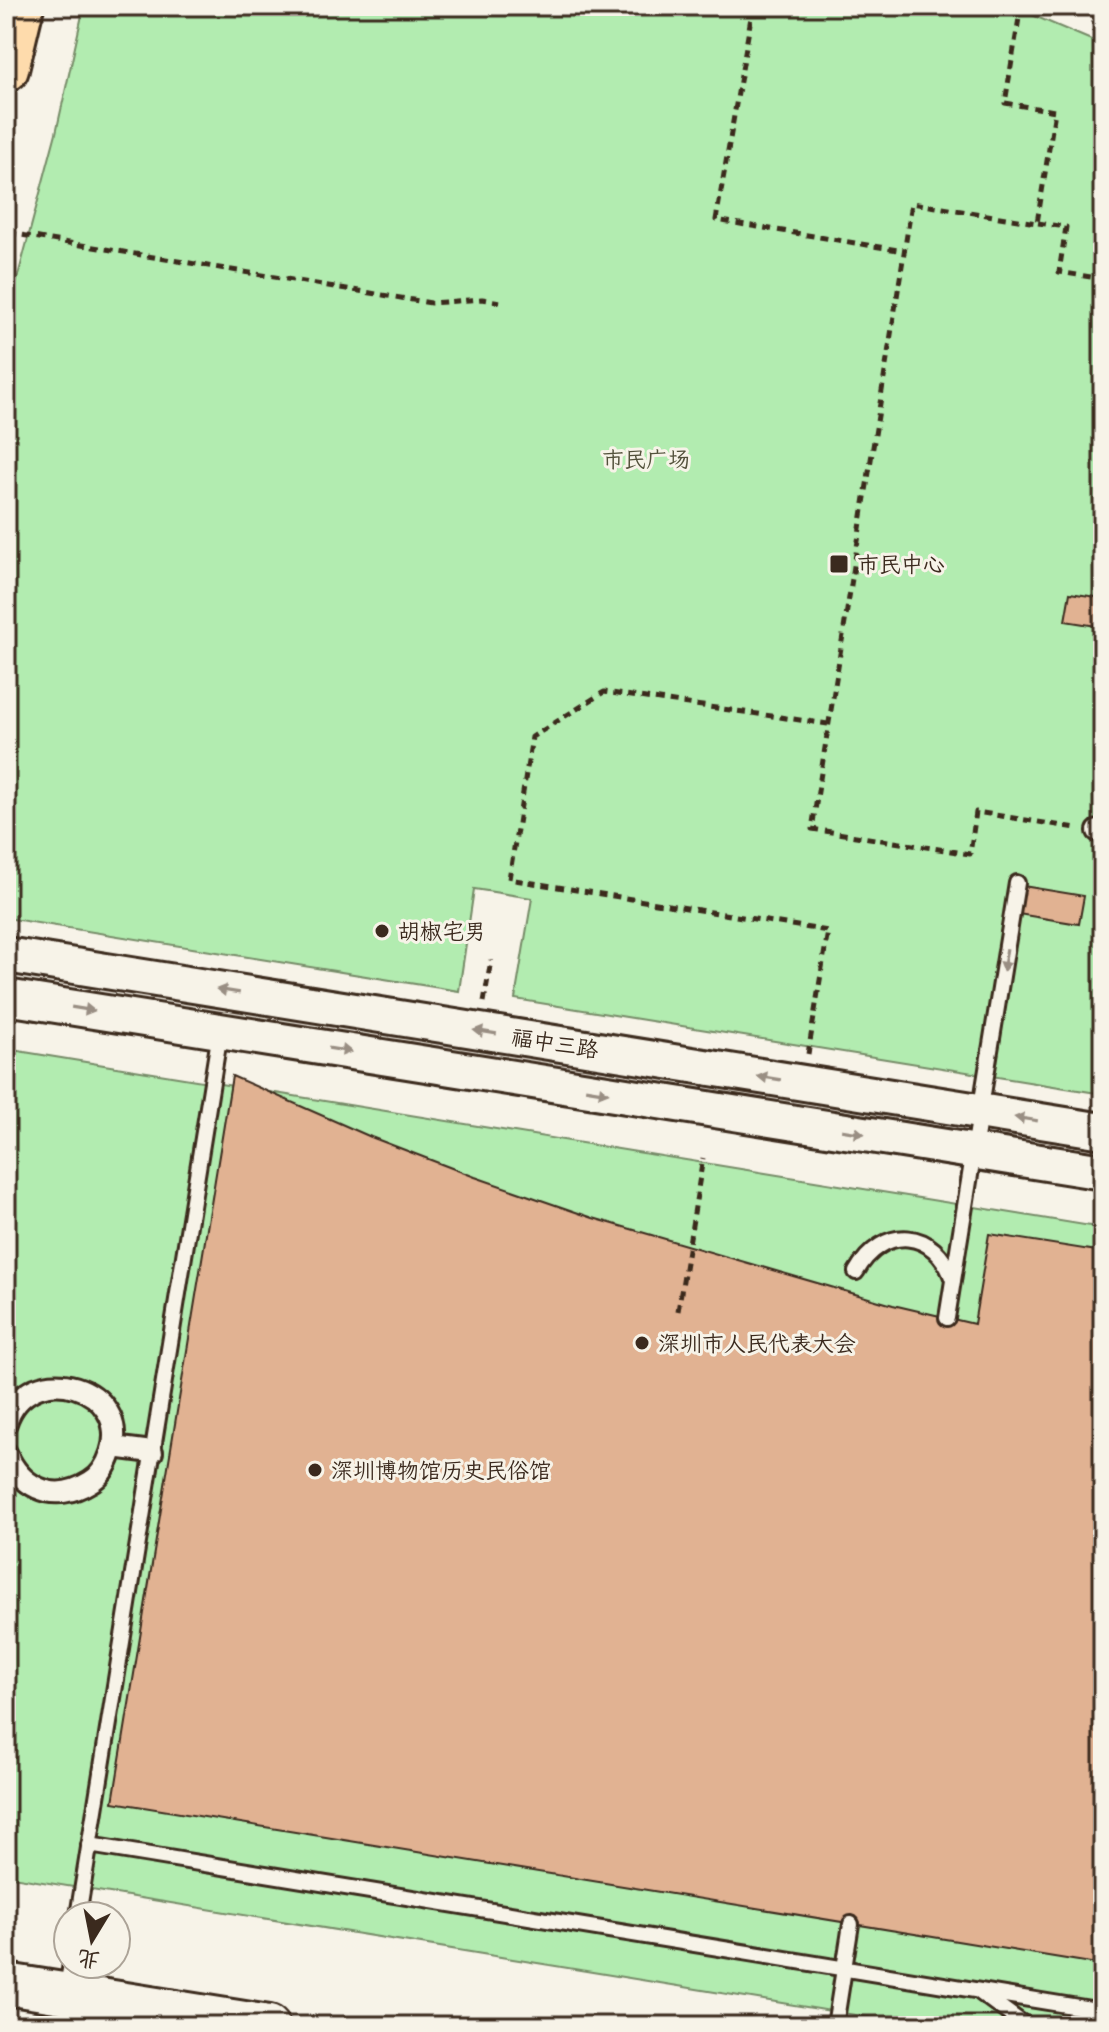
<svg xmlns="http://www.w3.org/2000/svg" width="1109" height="2032" viewBox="0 0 1109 2032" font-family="Mali,'LXGW WenKai TC',sans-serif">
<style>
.green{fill:#b2ecb0;stroke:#768b67;stroke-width:2}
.building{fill:#e1b292;stroke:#3b2a1e;stroke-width:2}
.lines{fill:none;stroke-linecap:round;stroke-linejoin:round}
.service-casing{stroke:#3b2a1e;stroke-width:20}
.pedestrian-casing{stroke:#3b2a1e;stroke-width:26}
.tertiary-casing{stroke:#3b2a1e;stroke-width:40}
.secondary-casing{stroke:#3b2a1e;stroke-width:46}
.primary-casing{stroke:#3b2a1e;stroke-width:50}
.path{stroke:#3b2a1e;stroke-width:5;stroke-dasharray:8 6;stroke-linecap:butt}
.service{stroke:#f7f3e8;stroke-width:14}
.pedestrian{stroke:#f7f3e8;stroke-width:20}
.tertiary{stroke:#f7f3e8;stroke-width:34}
.secondary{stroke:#f7f3e8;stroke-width:40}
.primary{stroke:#fedbac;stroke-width:44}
.oneway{fill:#998e83}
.poi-dot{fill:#3b2a1e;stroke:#f7f3e8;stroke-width:3}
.labels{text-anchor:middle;stroke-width:6;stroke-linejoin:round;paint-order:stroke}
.park-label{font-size:22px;fill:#53513b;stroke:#f7f3e8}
.poi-label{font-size:22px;fill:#3b2a1e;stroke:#f7f3e8;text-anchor:start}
.street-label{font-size:22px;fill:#3b2a1e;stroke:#f7f3e8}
</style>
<rect width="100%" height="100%" fill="#f7f3e8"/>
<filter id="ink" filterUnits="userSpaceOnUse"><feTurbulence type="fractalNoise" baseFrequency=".0125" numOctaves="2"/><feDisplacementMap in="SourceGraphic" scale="16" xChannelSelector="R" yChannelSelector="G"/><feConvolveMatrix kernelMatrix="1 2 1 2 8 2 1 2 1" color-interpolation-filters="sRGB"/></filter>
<g filter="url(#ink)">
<g class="green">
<polygon points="84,6 1011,6 1103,45 1103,1094 515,999 532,898 474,889 459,991 6,918 6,321 56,133"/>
<polygon points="6,1049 1103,1228 1103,2026 922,2026 6,1876"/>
</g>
<g class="building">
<polygon points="1070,593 1103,598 1103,627 1065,621"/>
<polygon points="1023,886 1084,896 1079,924 1018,914"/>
<polygon points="232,1076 371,1137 475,1177 593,1218 893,1305 974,1324 989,1234 1103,1252 1103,1965 113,1802"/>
</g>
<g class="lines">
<g class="service-casing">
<g id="service">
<path d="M856 1272C883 1224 935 1228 953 1280"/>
<polyline points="947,1318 1017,883"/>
<polyline points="89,1845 1103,2011"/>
<polyline points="78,1916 220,1032"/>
<polyline points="66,1993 71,1964"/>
<polyline points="981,1993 1026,2026"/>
<polyline points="835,2026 851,1924"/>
</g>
</g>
<g class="pedestrian-casing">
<g id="pedestrian">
<polyline points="1098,831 1103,832"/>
<path d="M6 1423C29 1353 133 1388 111 1453 107 1465 101 1476 90 1482 74 1492 55 1496 38 1488 22 1481 13 1469 6 1453"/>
<polyline points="113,1447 152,1452"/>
</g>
</g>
<g class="tertiary-casing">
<g id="tertiary">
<polyline points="6,955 1103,1131"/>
<polyline points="6,997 1103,1172"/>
</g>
</g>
<g class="secondary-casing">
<polyline id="secondary" points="6,1984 269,2026"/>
</g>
<g class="primary-casing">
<polyline id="primary" points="6,69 21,6"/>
</g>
<g class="path">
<polyline points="753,6 716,220 904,251"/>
<polyline points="1021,6 1005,103 1055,111 1037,223 912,203 812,829 970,854 976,812 1076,828"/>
<polyline points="1038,223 1066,227 1059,272 1103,279"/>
<polyline points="9,233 431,303 482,299 500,302"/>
<polyline points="484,1002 491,960"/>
<polyline points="808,1054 828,931 509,879 532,737 604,692 828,724"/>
<polyline points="678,1311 703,1158"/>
</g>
<use href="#service" class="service"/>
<use href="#pedestrian" class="pedestrian"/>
<use href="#tertiary" class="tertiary"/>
<use href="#secondary" class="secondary"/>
<use href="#primary" class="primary"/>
</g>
<defs><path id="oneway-solid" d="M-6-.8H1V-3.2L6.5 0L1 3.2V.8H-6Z" transform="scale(2)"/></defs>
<g class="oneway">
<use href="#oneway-solid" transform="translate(1005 960) rotate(99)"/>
<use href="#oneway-solid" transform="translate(228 991) rotate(-171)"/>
<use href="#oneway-solid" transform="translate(83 1009) rotate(9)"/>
<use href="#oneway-solid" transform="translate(485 1032) rotate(-171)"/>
<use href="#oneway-solid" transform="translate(340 1050) rotate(9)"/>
<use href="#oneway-solid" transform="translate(769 1078) rotate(-171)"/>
<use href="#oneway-solid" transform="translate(597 1091) rotate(9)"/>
<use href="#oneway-solid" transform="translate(1026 1119) rotate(-171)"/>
<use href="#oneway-solid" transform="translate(853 1132) rotate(9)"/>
</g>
</g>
<g class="poi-dot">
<rect x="829" y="554" width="20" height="20" rx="4"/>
<circle cx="382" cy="931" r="8"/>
<circle cx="642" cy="1343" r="8"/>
<circle cx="315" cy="1470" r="8"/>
</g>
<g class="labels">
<g class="park-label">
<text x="646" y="467">市民广场</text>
</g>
<g class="poi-label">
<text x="857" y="572">市民中心</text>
<text x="398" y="939">胡椒宅男</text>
<text x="658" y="1351">深圳市人民代表大会</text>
<text x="331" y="1478">深圳博物馆历史民俗馆</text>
</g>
<g class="street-label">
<text transform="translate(555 1043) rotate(9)" y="8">福中三路</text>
</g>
</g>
<rect width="1109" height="2032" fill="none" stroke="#f7f3e8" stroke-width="32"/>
<rect x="16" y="16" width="1077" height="2000" fill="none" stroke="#3b2a1e" stroke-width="3" filter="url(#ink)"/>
<g transform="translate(92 1940) rotate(190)"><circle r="38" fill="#f7f3e8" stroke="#aca397" stroke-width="2"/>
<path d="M0-6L14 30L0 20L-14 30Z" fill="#3b2a1e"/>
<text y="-12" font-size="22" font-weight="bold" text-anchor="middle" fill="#3b2a1e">北</text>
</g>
</svg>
